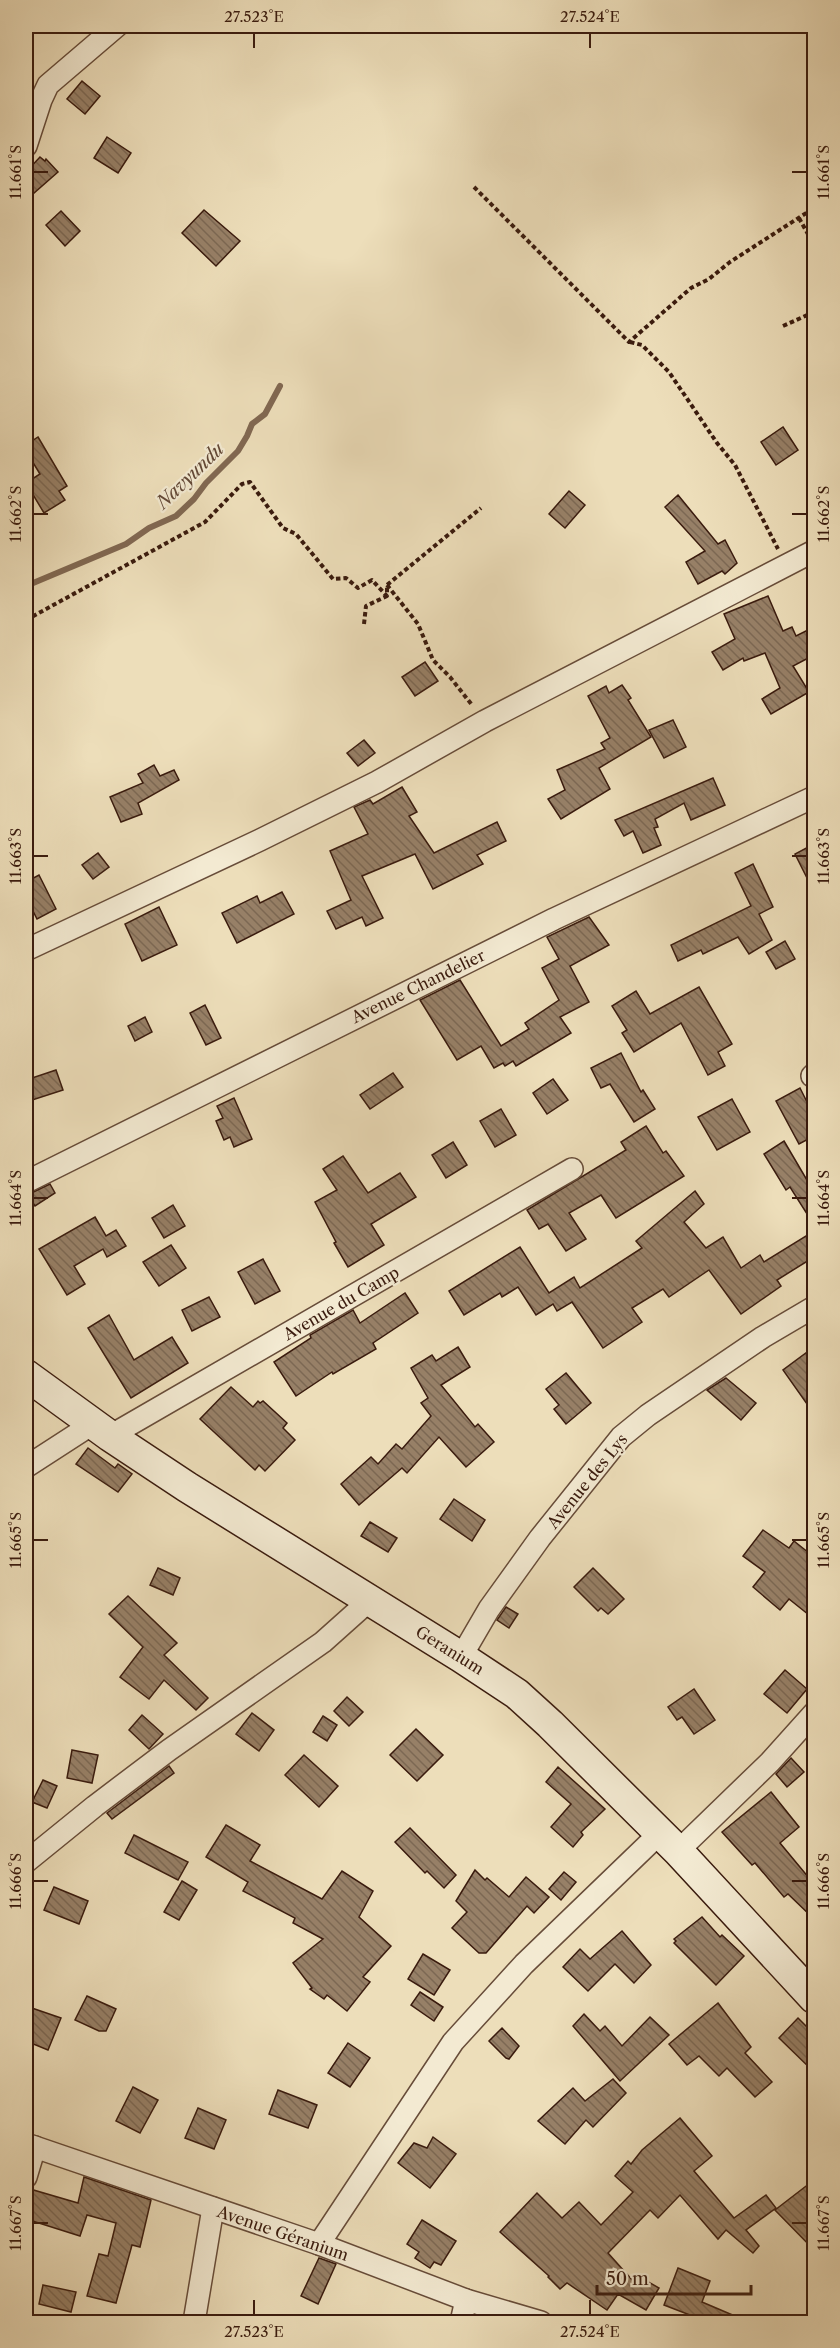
<svg xmlns="http://www.w3.org/2000/svg" width="840" height="2348" viewBox="0 0 840 2348" font-family="'Libre Caslon Text',serif">
<style>
.lines{fill:none;stroke-linecap:round;stroke-linejoin:round}
.stream{stroke:#816852;stroke-width:6}
.building{fill:url(#building-back-hatch);stroke:#3a1b0e;stroke-width:1.5}
.street-casing{stroke:#674c39;stroke-width:24}
.secondary-casing{stroke:#3a1b0e;stroke-width:33}
.path{stroke:#3a1b0e;stroke-width:4;stroke-dasharray:4.5 3;stroke-linecap:butt}
.street{stroke:#f3ead2;stroke-width:21}
.secondary{stroke:#f3ead2;stroke-width:30}
.ticks{fill:none;stroke:#3a1b0e;stroke-width:2}
.labels{text-anchor:middle;stroke-width:4.5;stroke-linejoin:round;paint-order:stroke}
.street-label{font-size:16px;fill:#3a1b0e;stroke:#f3ead2}
.water-label{font-size:18px;font-style:italic;fill:#634836;stroke:#f3ead2}
.neatline{fill:none;stroke:#3a1b0e;stroke-width:2}
.ticks-label{font-size:15px;text-anchor:middle;fill:#3a1b0e}
</style>
<defs>
<pattern id="building-back-hatch" width="6" height="6" patternUnits="userSpaceOnUse" patternTransform="scale(1.5)"><rect width="6" height="6" fill="#978067"/><path d="M-1 5l2 2M0 0l6 6M5-1l2 2" fill="none" stroke="#7c6853"/></pattern>
</defs>
<rect width="100%" height="100%" fill="#eddeba"/>
<filter id="stains"><feTurbulence type="fractalNoise" baseFrequency=".00333" numOctaves="4"/><feColorMatrix values="0 0 0 0 .2 0 0 0 0 .09 0 0 0 0 .02 0 0 0 .5 -.17"/></filter>
<radialGradient id="worn" r=".72"><stop offset=".6" stop-color="#630" stop-opacity="0"/><stop offset="1" stop-color="#630" stop-opacity=".3"/></radialGradient>
<g class="lines">
<polyline class="stream" points="26,586 126,544 149,528 176,516 194,499 206,483 238,451 247,436 252,424 265,414 280,386"/>
</g>
<g class="building">
<polygon points="82,81 100,96 85,114 67,99"/>
<polygon points="107,137 131,153 118,173 94,158"/>
<polygon points="40,157 45,161 46,159 58,172 26,200 26,172"/>
<polygon points="204,210 240,241 216,266 182,233"/>
<polygon points="61,211 80,231 65,246 46,225"/>
<polygon points="783,427 798,450 776,465 761,442"/>
<polygon points="38,437 67,486 59,491 65,500 44,513 26,483 40,474 26,451 26,445"/>
<polygon points="569,491 585,505 565,528 549,514"/>
<polygon points="678,495 718,544 725,540 737,563 725,574 722,571 698,584 686,562 705,551 665,507"/>
<polygon points="768,596 783,631 792,627 796,636 814,627 814,655 793,666 809,692 771,714 762,699 780,688 765,653 744,661 743,658 723,670 712,652 735,639 724,614"/>
<polygon points="425,662 438,681 415,696 402,677"/>
<polygon points="622,685 631,698 628,700 651,737 599,768 610,789 561,819 548,799 565,790 557,770 605,749 601,743 610,738 588,696 606,686 609,693"/>
<polygon points="673,720 686,747 664,758 649,730"/>
<polygon points="364,740 375,753 358,766 347,753"/>
<polygon points="154,765 160,776 174,770 179,780 138,803 142,814 121,822 110,797 143,783 138,774"/>
<polygon points="713,778 725,805 691,820 684,803 655,819 658,827 654,828 661,845 643,853 633,831 624,836 615,820"/>
<polygon points="402,787 417,812 409,816 434,853 497,822 506,841 477,855 483,864 433,889 415,854 362,876 383,918 366,926 362,917 336,929 327,911 351,900 330,851 368,834 354,807 370,800 373,804"/>
<polygon points="814,844 814,892 795,854"/>
<polygon points="98,853 109,867 93,879 82,865"/>
<polygon points="753,864 773,907 759,914 772,940 749,954 738,937 703,954 701,950 678,961 671,945 751,906 735,873"/>
<polygon points="39,875 56,909 37,919 26,897 26,882"/>
<polygon points="282,892 294,914 237,943 222,913 257,896 260,903"/>
<polygon points="159,907 177,945 142,961 125,924"/>
<polygon points="589,917 609,945 570,966 589,1002 560,1017 571,1033 516,1066 513,1061 505,1066 503,1063 494,1068 481,1046 457,1060 420,1000 460,980 501,1046 529,1029 525,1023 559,1000 542,968 559,959 547,937"/>
<polygon points="785,941 795,959 776,969 766,952"/>
<polygon points="699,987 732,1044 718,1052 725,1066 708,1075 681,1023 634,1052 622,1033 627,1030 612,1006 636,991 650,1014"/>
<polygon points="205,1005 221,1038 206,1045 190,1013"/>
<polygon points="145,1017 152,1032 135,1041 128,1026"/>
<polygon points="621,1053 641,1092 643,1090 655,1109 634,1122 610,1084 601,1088 591,1068"/>
<polygon points="56,1070 63,1090 26,1102 26,1080"/>
<polygon points="393,1073 403,1087 370,1109 360,1095"/>
<polygon points="553,1079 568,1100 547,1114 533,1093"/>
<polygon points="800,1088 814,1116 814,1136 799,1144 776,1101"/>
<polygon points="234,1098 252,1139 234,1147 230,1137 224,1140 216,1121 223,1118 217,1106"/>
<polygon points="732,1099 750,1132 717,1150 698,1117"/>
<polygon points="501,1109 516,1135 495,1147 480,1121"/>
<polygon points="646,1126 663,1153 666,1151 684,1176 616,1218 601,1195 569,1213 586,1239 566,1251 548,1224 539,1229 527,1210 626,1150 621,1142"/>
<polygon points="784,1141 814,1192 814,1225 790,1187 786,1190 764,1154"/>
<polygon points="453,1142 467,1165 446,1178 432,1155"/>
<polygon points="343,1156 368,1193 400,1173 416,1197 371,1224 384,1245 348,1267 334,1243 336,1242 315,1202 337,1190 323,1169"/>
<polygon points="50,1184 55,1193 35,1206 27,1195"/>
<polygon points="695,1191 704,1204 684,1222 706,1248 723,1237 741,1268 760,1255 764,1262 814,1231 814,1257 777,1280 781,1286 741,1314 709,1270 669,1297 663,1289 632,1308 642,1322 603,1348 572,1302 557,1311 553,1304 536,1315 518,1287 502,1297 500,1293 464,1315 449,1291 520,1247 549,1293 574,1277 580,1288 642,1248 636,1241"/>
<polygon points="173,1205 185,1226 164,1238 152,1218"/>
<polygon points="95,1217 106,1236 116,1230 126,1246 107,1257 103,1249 74,1266 85,1284 67,1295 39,1249"/>
<polygon points="171,1245 186,1268 159,1286 143,1262"/>
<polygon points="263,1259 280,1291 255,1304 238,1272"/>
<polygon points="405,1293 418,1313 373,1343 376,1349 333,1374 332,1372 296,1396 274,1362 311,1338 310,1335 353,1310 360,1323"/>
<polygon points="209,1297 220,1317 192,1331 182,1310"/>
<polygon points="109,1315 134,1360 172,1337 188,1363 131,1398 88,1328"/>
<polygon points="458,1347 470,1367 441,1385 475,1427 478,1424 494,1442 466,1467 439,1437 407,1473 402,1468 359,1505 341,1484 371,1457 378,1464 396,1444 402,1449 431,1416 421,1403 428,1398 411,1368 432,1355 436,1361"/>
<polygon points="814,1347 814,1414 783,1370"/>
<polygon points="566,1373 591,1403 566,1424 554,1409 559,1405 546,1389"/>
<polygon points="726,1378 756,1403 741,1420 707,1390"/>
<polygon points="231,1387 253,1407 258,1401 260,1403 263,1401 287,1423 283,1428 295,1440 265,1471 259,1465 255,1470 200,1419"/>
<polygon points="88,1448 115,1468 118,1464 132,1474 118,1492 76,1464"/>
<polygon points="454,1499 485,1520 472,1541 440,1519"/>
<polygon points="370,1522 397,1538 388,1552 361,1536"/>
<polygon points="763,1530 789,1548 794,1541 814,1557 814,1619 789,1599 780,1610 753,1587 765,1572 743,1556"/>
<polygon points="158,1568 180,1578 173,1595 150,1585"/>
<polygon points="593,1568 624,1599 608,1614 601,1608 598,1611 574,1587"/>
<polygon points="128,1596 177,1643 164,1655 208,1698 196,1710 164,1680 149,1699 120,1677 143,1647 109,1614"/>
<polygon points="506,1607 518,1614 509,1628 497,1620"/>
<polygon points="785,1670 807,1689 787,1713 764,1694"/>
<polygon points="694,1689 715,1720 694,1734 682,1717 677,1720 668,1707"/>
<polygon points="347,1697 363,1712 349,1726 334,1711"/>
<polygon points="252,1713 274,1730 259,1751 236,1734"/>
<polygon points="142,1715 163,1734 149,1749 129,1730"/>
<polygon points="323,1716 337,1725 327,1741 313,1732"/>
<polygon points="416,1729 443,1755 417,1781 390,1755"/>
<polygon points="72,1750 98,1755 92,1783 67,1778"/>
<polygon points="304,1755 338,1786 319,1807 285,1775"/>
<polygon points="791,1758 804,1772 787,1787 776,1774"/>
<polygon points="169,1766 174,1773 112,1819 107,1813"/>
<polygon points="558,1767 605,1809 581,1832 583,1835 573,1847 551,1827 571,1804 546,1782"/>
<polygon points="43,1780 57,1786 47,1808 32,1802"/>
<polygon points="771,1792 799,1827 780,1843 814,1884 814,1919 788,1894 784,1897 755,1863 752,1865 722,1832"/>
<polygon points="226,1825 260,1845 250,1861 322,1899 342,1871 373,1891 359,1917 391,1946 363,1977 370,1982 347,2011 327,1995 324,1999 310,1989 312,1988 293,1963 323,1939 293,1923 295,1918 243,1891 248,1882 206,1857"/>
<polygon points="410,1828 456,1875 444,1888 427,1871 425,1873 395,1842"/>
<polygon points="134,1835 188,1862 178,1880 125,1853"/>
<polygon points="475,1870 485,1880 487,1878 509,1897 526,1877 549,1897 534,1913 527,1906 486,1953 479,1953 452,1928 467,1912 456,1901"/>
<polygon points="564,1872 576,1882 561,1900 549,1889"/>
<polygon points="182,1881 197,1890 179,1920 164,1912"/>
<polygon points="54,1887 88,1901 79,1924 44,1910"/>
<polygon points="702,1917 720,1937 722,1935 744,1956 716,1985 674,1943 676,1941 674,1939"/>
<polygon points="622,1931 651,1965 634,1983 615,1964 588,1991 563,1967 580,1949 590,1959"/>
<polygon points="423,1954 450,1970 434,1995 408,1979"/>
<polygon points="420,1992 443,2007 434,2021 411,2005"/>
<polygon points="87,1996 116,2009 106,2031 99,2031 75,2020"/>
<polygon points="718,2003 751,2047 745,2053 772,2082 755,2097 727,2068 719,2076 699,2056 687,2065 669,2044"/>
<polygon points="26,2006 61,2018 48,2050 26,2041"/>
<polygon points="584,2014 600,2031 605,2026 622,2046 650,2017 669,2035 620,2081 573,2026"/>
<polygon points="798,2018 814,2034 814,2072 779,2038"/>
<polygon points="502,2028 519,2046 509,2059 506,2058 489,2041"/>
<polygon points="348,2043 370,2058 350,2087 328,2073"/>
<polygon points="613,2079 626,2093 593,2127 586,2120 565,2144 538,2121 573,2088 585,2101"/>
<polygon points="133,2087 158,2100 140,2133 116,2121"/>
<polygon points="278,2090 317,2105 308,2128 269,2114"/>
<polygon points="198,2108 226,2120 214,2149 185,2138"/>
<polygon points="680,2118 712,2156 694,2171 734,2218 766,2195 776,2208 746,2230 759,2246 753,2253 726,2230 718,2239 680,2195 658,2218 650,2210 608,2253 634,2282 638,2276 659,2288 646,2310 618,2294 607,2310 567,2283 560,2289 548,2277 549,2276 500,2232 537,2193 562,2218 579,2202 601,2225 633,2192 615,2176 628,2161 631,2164 642,2150"/>
<polygon points="433,2137 456,2154 430,2188 398,2163 414,2143 427,2148"/>
<polygon points="84,2177 151,2200 140,2247 132,2245 116,2303 87,2296 99,2254 108,2256 116,2223 87,2215 80,2236 26,2219 26,2202 30,2189 78,2203"/>
<polygon points="814,2180 814,2250 775,2210"/>
<polygon points="422,2220 456,2241 441,2265 434,2262 430,2268 415,2258 419,2252 407,2244"/>
<polygon points="319,2258 336,2264 318,2304 301,2296"/>
<polygon points="678,2268 710,2281 702,2302 749,2322 708,2322 664,2305"/>
<polygon points="43,2285 76,2292 71,2312 39,2304"/>
</g>
<g class="lines">
<g class="street-casing">
<g id="street">
<polyline points="26,146 41,100 48,85 117,26"/>
<polyline points="26,950 260,840 377,782 485,721 814,551"/>
<polyline points="812,1076 814,1074"/>
<polyline points="26,1182 554,919 814,797"/>
<polyline points="110,1436 572,1169"/>
<polyline points="26,1467 94,1423"/>
<polyline points="461,1657 489,1609 540,1538 621,1437 648,1415 763,1337 814,1307"/>
<polyline points="678,1851 770,1762 814,1713"/>
<polyline points="26,1862 95,1806 169,1750 323,1642 370,1600"/>
<polyline points="26,2144 319,2244 466,2300 541,2322"/>
<polyline points="26,2177 35,2147"/>
<polyline points="319,2244 453,2042 524,1964 660,1833"/>
<polyline points="194,2322 213,2208"/>
<polyline points="461,2322 466,2300"/>
</g>
</g>
<g class="secondary-casing">
<polyline id="secondary" points="26,1375 110,1436 187,1487 461,1657 517,1694 550,1724 678,1851 814,1998"/>
</g>
<g class="path">
<polyline points="474,187 629,342 691,288 709,279 730,262 814,208"/>
<polyline points="799,218 814,245"/>
<polyline points="783,326 814,312"/>
<polyline points="630,342 642,345 669,372 717,443 735,465 778,549"/>
<polyline points="387,585 418,624 433,660 450,677 472,705"/>
<polyline points="26,620 205,522 242,484 250,482 283,528 296,534 333,579 346,578 358,588 372,580 387,596"/>
<polyline points="364,624 366,606 387,596 387,585 481,508"/>
</g>
<use href="#street" class="street"/>
<use href="#secondary" class="secondary"/>
</g>
<path class="ticks" d="M254 33V48M590 33V48M33 172H48M792 172H807M33 514H48M792 514H807M33 856H48M792 856H807M33 1198H48M792 1198H807M33 1540H48M792 1540H807M33 1881H48M792 1881H807M33 2223H48M792 2223H807M254 2300V2315M590 2300V2315"/>
<g class="labels">
<g class="street-label">
<text transform="translate(418 986) rotate(-26)" y="6">Avenue Chandelier</text>
<text transform="translate(341 1303) rotate(-30)" y="6">Avenue du Camp</text>
<text transform="translate(587 1481) rotate(-51)" y="6">Avenue des Lys</text>
<text transform="translate(450 1650) rotate(32)" y="6">Geranium</text>
<text transform="translate(283 2233) rotate(19)" y="6">Avenue Géranium</text>
</g>
<g class="water-label">
<text transform="translate(190 476) rotate(-44)" y="6">Navyundu</text>
</g>
</g>
<rect width="840" height="2348" fill="none" stroke="#eddeba" stroke-width="66"/>
<path d="M597 2285v9h154v-9" fill="none" stroke="#3a1b0e" stroke-width="3"/>
<text x="606" y="2285" font-size="18" fill="#3a1b0e" stroke="#f3ead2" stroke-width="4.5" paint-order="stroke">50 m</text>
<rect x="33" y="33" width="774" height="2282" class="neatline"/>
<g class="ticks-label">
<text x="254" y="22">27.523°E</text>
<text x="590" y="22">27.524°E</text>
<text transform="translate(16 172) rotate(-90)" y="5">11.661°S</text>
<text transform="translate(824 172) rotate(-90)" y="5">11.661°S</text>
<text transform="translate(16 514) rotate(-90)" y="5">11.662°S</text>
<text transform="translate(824 514) rotate(-90)" y="5">11.662°S</text>
<text transform="translate(16 856) rotate(-90)" y="5">11.663°S</text>
<text transform="translate(824 856) rotate(-90)" y="5">11.663°S</text>
<text transform="translate(16 1198) rotate(-90)" y="5">11.664°S</text>
<text transform="translate(824 1198) rotate(-90)" y="5">11.664°S</text>
<text transform="translate(16 1540) rotate(-90)" y="5">11.665°S</text>
<text transform="translate(824 1540) rotate(-90)" y="5">11.665°S</text>
<text transform="translate(16 1881) rotate(-90)" y="5">11.666°S</text>
<text transform="translate(824 1881) rotate(-90)" y="5">11.666°S</text>
<text transform="translate(16 2223) rotate(-90)" y="5">11.667°S</text>
<text transform="translate(824 2223) rotate(-90)" y="5">11.667°S</text>
<text x="254" y="2337">27.523°E</text>
<text x="590" y="2337">27.524°E</text>
</g>
<rect width="100%" height="100%" filter="url(#stains)"/>
<rect width="100%" height="100%" fill="url(#worn)"/>
</svg>
